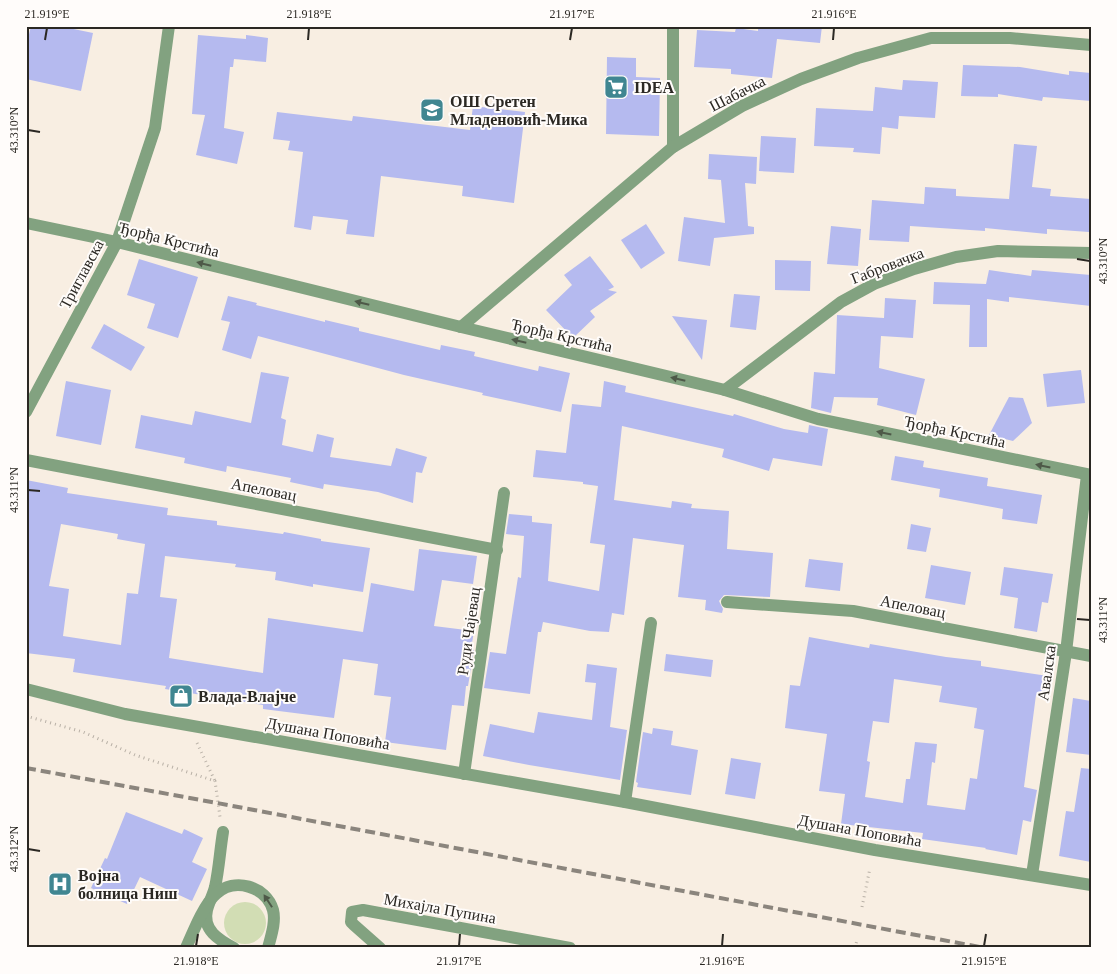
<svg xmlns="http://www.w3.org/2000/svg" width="1117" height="974" viewBox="0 0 1117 974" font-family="Georgia,serif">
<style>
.green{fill:#d2ddb4}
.building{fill:#b5baef;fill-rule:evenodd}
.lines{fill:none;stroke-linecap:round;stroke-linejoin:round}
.path{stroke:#b8b0a6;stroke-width:3;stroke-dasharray:1 4;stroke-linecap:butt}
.minor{stroke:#82a280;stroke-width:12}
.rail{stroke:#8b857d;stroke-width:4;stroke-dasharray:10 5;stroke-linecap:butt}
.oneway{fill:#4e5948}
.ticks{fill:none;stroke:#2b2823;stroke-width:2}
.labels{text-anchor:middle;stroke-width:4;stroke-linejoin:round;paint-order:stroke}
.poi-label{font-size:16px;font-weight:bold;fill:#2b2823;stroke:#fffcfa;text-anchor:start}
.street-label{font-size:16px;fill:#2b2823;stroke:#fffcfa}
.neatline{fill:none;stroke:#2b2823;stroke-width:2}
.ticks-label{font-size:12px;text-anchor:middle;fill:#2b2823}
</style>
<rect width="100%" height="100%" fill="#f8eee2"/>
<circle class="green" cx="245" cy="923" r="21"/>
<g class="building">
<polygon points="31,26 59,26 93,33 81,91 26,79 26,47"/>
<polygon points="758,26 822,26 820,43 777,39 772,78 731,74 731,69 694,67 697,30 735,32 736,28 758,31"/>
<polygon points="198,35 246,39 246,35 268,38 266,62 234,59 233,67 230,67 224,128 244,132 237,164 196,155 205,115 192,114"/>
<polygon points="607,57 636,58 636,77 660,78 659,136 606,134"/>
<polygon points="963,65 1020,67 1069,75 1069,71 1091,73 1091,101 1043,97 1042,101 998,94 998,97 961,96"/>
<polygon points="903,80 938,82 935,118 899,116 898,129 882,127 880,154 853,152 854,148 814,146 816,108 873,111 875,87 902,90"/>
<polygon points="473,106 525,112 514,203 462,196 463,186 381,176 374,237 346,234 348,220 313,216 311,230 294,227 303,152 288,150 290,141 273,139 277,112 352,121 353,116 470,130"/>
<polygon points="761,136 796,138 794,173 759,171"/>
<polygon points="1014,144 1037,146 1032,187 1051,189 1050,196 1091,199 1089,232 1047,229 1047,234 985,228 985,231 910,226 909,242 869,240 872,200 924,204 925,187 956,189 956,196 1009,199"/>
<polygon points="709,154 757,157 756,184 745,183 748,226 754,227 754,234 714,238 710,266 678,261 684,217 725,223 721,180 708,179"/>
<polygon points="646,224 665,253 641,269 621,240"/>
<polygon points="831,226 861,229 858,266 827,264"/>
<polygon points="590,256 614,287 608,290 617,292 590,311 595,317 573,338 546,310 572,285 564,275"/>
<polygon points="139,259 198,277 178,338 147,328 155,304 127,295"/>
<polygon points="775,260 811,261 810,291 775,290"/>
<polygon points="989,270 1031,276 1032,270 1091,275 1091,306 1009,297 1009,302 987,299 987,347 969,347 970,305 933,304 934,282 986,284"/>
<polygon points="734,294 760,296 756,330 730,327"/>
<polygon points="228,296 257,303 256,305 325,322 325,320 359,328 359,331 440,350 441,345 475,352 474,356 538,371 539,366 570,373 561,412 482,395 483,393 404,375 258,336 251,359 222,350 230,322 221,320"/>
<polygon points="885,298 916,300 913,338 881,336 879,368 925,379 916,415 877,405 878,398 834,397 831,413 811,408 814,372 835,374 837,315 884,318"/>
<polygon points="672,316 707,320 702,360"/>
<polygon points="104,324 145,347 131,371 91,348"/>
<polygon points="1081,370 1085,403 1047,407 1043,374"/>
<polygon points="261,372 289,377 281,418 286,420 282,445 313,452 317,434 334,438 330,457 391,466 396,448 427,457 422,473 416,472 413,503 378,492 324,484 323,489 290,482 291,478 227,466 226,472 184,463 185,458 135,448 141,415 192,425 195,411 251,423"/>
<polygon points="66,381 111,390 101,445 56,436"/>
<polygon points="604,381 626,386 625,392 733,416 734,414 784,429 808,433 809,425 828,429 822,466 773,458 769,471 722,457 724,449 622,426 614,500 671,508 672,501 692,504 691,508 729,511 727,549 773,553 770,597 724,595 719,601 723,609 722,613 705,610 706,600 678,597 684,545 633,538 624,615 612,613 609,632 590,631 543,622 541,632 538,632 530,694 484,688 490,652 506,654 518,577 521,578 524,536 506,534 509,514 532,516 532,522 552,524 548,581 599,591 605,545 590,543 598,486 583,484 583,482 533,477 536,450 566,453 572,404 601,407"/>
<polygon points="1009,397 1023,398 1032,423 1013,441 989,435"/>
<polygon points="895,456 924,461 923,467 988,478 987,486 1042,495 1037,524 1002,519 1003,509 939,497 940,489 891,480"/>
<path d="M26 480 68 488 67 493 168 508 167 515 217 521V525L283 534 284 532 321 539V541L370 548 363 592 313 584V587L275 580 276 572 235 567 236 564 165 556 160 597 177 599 169 658 263 673 268 618 363 632 371 583 414 591 419 549 477 556 473 584 442 580 434 626 474 631 471 649 474 650 468 686H466L464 706 452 705 446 750 385 742 391 697 374 695 378 664 343 659 334 718 263 709V705L165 689 166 686 73 672 75 659 26 653ZM61 524 118 534 117 539 145 544 138 594 127 593 121 645 63 636 69 589 49 586Z"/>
<polygon points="911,524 931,528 926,552 907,549"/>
<polygon points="809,559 843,563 840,591 805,587"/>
<polygon points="931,565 971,572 965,605 925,598"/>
<polygon points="1004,567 1053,574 1048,603 1042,602 1037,632 1014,628 1018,598 1000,595"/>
<path d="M809 637 869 648 870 644 946 657 981 661V666L1048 676 1045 697 1036 695 1024 787 1037 790 1031 822 1023 820 1017 855 985 849 986 848 922 839 923 833 841 824 845 794 819 791 827 734 785 728 790 685 800 686ZM894 679 942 686 939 702 977 708 974 728 984 730 977 779 970 778 965 810 927 805 932 762 935 763 937 744 915 742 910 779H906L903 803 865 797 870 762 867 761 873 721 889 723Z"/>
<polygon points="666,654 713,660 711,677 664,671"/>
<polygon points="587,664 617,668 610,727 627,730 620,780 529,765 483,756 490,724 534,733 538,712 592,720 596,683 585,682"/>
<polygon points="1073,698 1091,701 1091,755 1066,752"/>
<polygon points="653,728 673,731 671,745 698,750 691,795 637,787 638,783 636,782 643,732 652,734"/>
<polygon points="731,758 761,763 755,799 725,794"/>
<polygon points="1081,768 1091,769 1091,862 1059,856 1066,811 1074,812"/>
<polygon points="126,812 182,834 184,829 203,838 192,862 207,869 192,901 140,877 127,904 91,888 105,858 107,859"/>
</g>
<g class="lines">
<g class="path">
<polyline points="26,716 83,732 135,755 215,781 220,817"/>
<polyline points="197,743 215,781"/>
<polyline points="862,907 870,868"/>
<polyline points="855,948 857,940"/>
</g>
<g class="minor">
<polyline points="673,26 673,147"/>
<polyline points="26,223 117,242 461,327 725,390 818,419 1091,475"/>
<polyline points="461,327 673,147 742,106 801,79 858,58 931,38 1010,38 1091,45"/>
<polyline points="725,390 841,302 874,284 914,269 956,257 998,251 1091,253"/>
<polyline points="26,412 117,242 155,128 169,26"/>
<polyline points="26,460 497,550"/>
<polyline points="727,602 853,611 1091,656"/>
<polyline points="26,689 125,714 625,802 875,850 1091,885"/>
<polyline points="464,774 504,493"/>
<polyline points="625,802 651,623"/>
<path d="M223 832C220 850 219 869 215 887 213 895 209 902 207 910 202 930 219 940 234 948"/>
<polyline points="1032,875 1066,652 1087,475"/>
<path d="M186 948C193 932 204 904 216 894 234 877 266 886 273 910 276 922 271 936 268 948"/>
<polyline points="380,948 354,925 351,922 352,912 363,910 570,948"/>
</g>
<polyline class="rail" points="26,768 217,803 985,948"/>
</g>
<defs><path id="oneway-solid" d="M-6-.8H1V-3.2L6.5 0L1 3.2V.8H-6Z" transform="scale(1.25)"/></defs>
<g class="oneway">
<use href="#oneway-solid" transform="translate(204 264) rotate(-166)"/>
<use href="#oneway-solid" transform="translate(362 303) rotate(-166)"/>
<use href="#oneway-solid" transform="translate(519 341) rotate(-167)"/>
<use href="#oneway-solid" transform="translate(678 379) rotate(-167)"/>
<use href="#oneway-solid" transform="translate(884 433) rotate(-168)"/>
<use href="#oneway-solid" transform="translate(1043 466) rotate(-168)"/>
<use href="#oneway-solid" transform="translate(268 901) rotate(-123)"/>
</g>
<path class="ticks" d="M45 40 47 28M308 40 309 28M570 40 572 28M833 40 834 28M28 130 40 132M1077 259 1090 261M28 490 40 491M1077 619 1090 620M28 849 40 851M196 946 198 934M459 946 460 934M722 946 723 934M984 946 986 934"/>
<defs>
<g id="supermarket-square" transform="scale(1.25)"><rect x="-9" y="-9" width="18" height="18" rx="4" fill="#408691" stroke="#fffcfa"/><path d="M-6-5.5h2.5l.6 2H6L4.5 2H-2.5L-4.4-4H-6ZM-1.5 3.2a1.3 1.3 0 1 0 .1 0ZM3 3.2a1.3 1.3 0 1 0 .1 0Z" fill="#fff"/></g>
<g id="school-square" transform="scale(1.25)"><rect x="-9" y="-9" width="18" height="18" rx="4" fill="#408691" stroke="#fffcfa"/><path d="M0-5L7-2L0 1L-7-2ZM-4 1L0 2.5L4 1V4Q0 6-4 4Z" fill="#fff"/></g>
<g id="shop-square" transform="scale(1.25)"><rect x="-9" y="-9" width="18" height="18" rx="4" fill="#408691" stroke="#fffcfa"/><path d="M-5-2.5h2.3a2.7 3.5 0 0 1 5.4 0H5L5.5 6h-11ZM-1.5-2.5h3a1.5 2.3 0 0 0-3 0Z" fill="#fff"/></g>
<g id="hospital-square" transform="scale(1.25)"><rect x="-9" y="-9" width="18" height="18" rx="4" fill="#408691" stroke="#fffcfa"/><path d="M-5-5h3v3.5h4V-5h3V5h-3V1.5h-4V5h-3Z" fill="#fff"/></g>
</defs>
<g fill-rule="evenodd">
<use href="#supermarket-square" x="616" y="87"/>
<use href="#school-square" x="432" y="110"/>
<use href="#shop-square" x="181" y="696"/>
<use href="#hospital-square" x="60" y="884"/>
</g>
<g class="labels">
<g class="poi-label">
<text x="634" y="93">IDEA</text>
<text x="450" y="107">ОШ Сретен<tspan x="450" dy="18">Младеновић-Мика</tspan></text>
<text x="198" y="702">Влада-Влајче</text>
<text x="78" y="881">Војна<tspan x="78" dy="18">болница Ниш</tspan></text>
</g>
<g class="street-label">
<text transform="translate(737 93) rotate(-27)" y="6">Шабачка</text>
<text transform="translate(169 239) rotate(14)" y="6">Ђорђа Крстића</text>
<text transform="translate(887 265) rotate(-21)" y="6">Габровачка</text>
<text transform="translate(81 274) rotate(-62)" y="6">Триглавска</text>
<text transform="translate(562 335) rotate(13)" y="6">Ђорђа Крстића</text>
<text transform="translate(955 431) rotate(12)" y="6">Ђорђа Крстића</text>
<text transform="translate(264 489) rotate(11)" y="6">Апеловац</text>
<text transform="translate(913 606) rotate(11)" y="6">Апеловац</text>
<text transform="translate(468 631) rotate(-82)" y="6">Руди Чајевац</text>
<text transform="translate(1046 673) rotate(-82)" y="6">Авалска</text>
<text transform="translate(328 733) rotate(10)" y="6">Душана Поповића</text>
<text transform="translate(860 830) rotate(10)" y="6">Душана Поповића</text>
<text transform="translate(440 908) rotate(10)" y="6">Михајла Пупина</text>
</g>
</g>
<rect width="1117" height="974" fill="none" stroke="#fffcfa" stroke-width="55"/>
<rect x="28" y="28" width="1062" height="918" class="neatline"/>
<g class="ticks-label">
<text x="47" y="18">21.919°E</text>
<text x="309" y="18">21.918°E</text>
<text x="572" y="18">21.917°E</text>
<text x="834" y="18">21.916°E</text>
<text transform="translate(14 130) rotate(-90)" y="4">43.310°N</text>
<text transform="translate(1103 261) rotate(-90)" y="4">43.310°N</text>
<text transform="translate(14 490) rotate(-90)" y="4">43.311°N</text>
<text transform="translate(1103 620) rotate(-90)" y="4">43.311°N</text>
<text transform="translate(14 849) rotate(-90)" y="4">43.312°N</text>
<text x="196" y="965">21.918°E</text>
<text x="459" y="965">21.917°E</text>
<text x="722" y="965">21.916°E</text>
<text x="984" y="965">21.915°E</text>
</g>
</svg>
